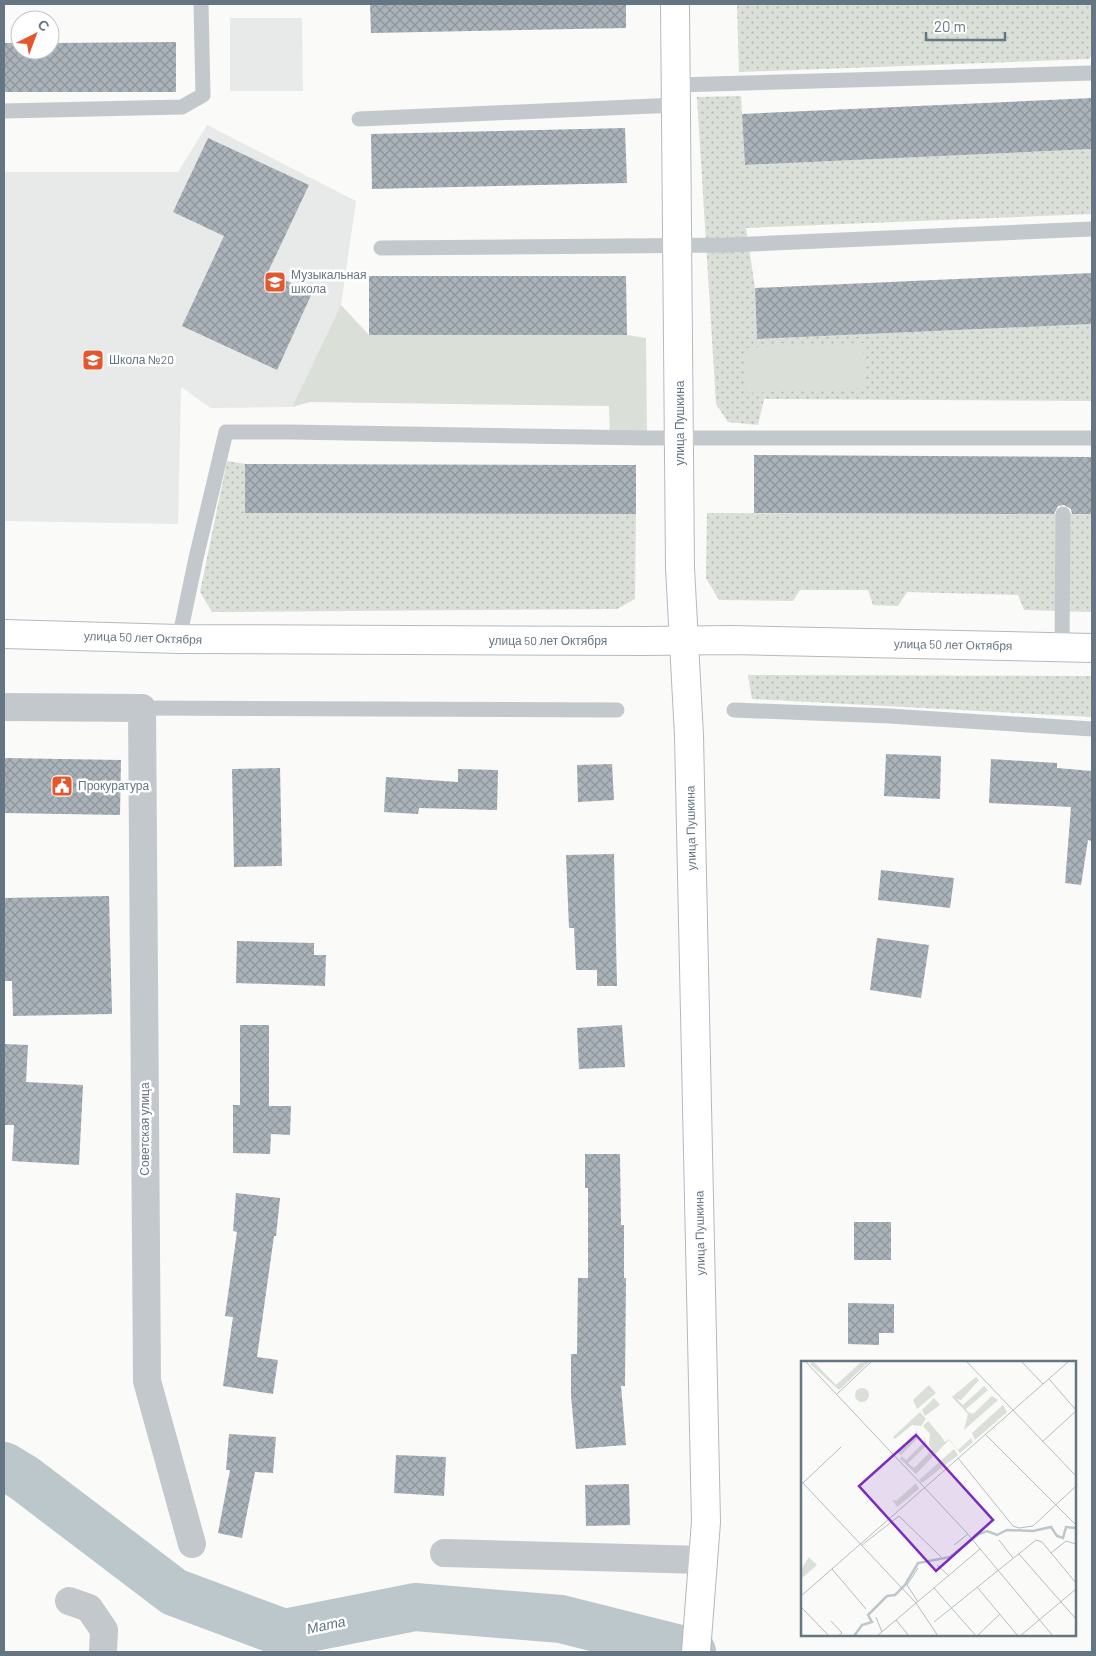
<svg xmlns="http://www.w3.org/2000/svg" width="1096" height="1656" viewBox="0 0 1096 1656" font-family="Barlow,sans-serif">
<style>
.built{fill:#e8e9e9}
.grass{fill:url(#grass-dots)}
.green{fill:#dadfd7}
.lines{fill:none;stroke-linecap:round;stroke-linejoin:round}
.river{stroke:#bbc7cb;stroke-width:48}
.building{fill:url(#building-cross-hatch)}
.secondary-casing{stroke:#b3babf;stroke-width:30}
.lane{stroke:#c3c8cc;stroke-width:15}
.street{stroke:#c3c8cc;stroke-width:28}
.secondary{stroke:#fff;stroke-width:28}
.labels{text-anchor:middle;stroke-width:5;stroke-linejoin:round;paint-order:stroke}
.poi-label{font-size:12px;fill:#657683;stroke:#fff;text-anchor:start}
.street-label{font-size:12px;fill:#657683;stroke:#fff}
.water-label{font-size:14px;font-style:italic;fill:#60757c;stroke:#fff}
.inset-river{fill:none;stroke:#bbc7cb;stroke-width:2.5}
.inset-road{fill:none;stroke:#b5bdc2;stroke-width:1}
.view{fill:#7b2cbf;fill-opacity:0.15;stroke:#7b2cbf;stroke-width:2.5}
.inset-edge{fill:none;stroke:#657683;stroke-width:2.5}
</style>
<defs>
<pattern id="grass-dots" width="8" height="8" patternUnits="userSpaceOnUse" patternTransform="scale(1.25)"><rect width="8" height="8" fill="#dadfd7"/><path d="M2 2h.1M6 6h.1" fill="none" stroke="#b4b9b4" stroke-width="1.8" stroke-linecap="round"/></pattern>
<pattern id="building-cross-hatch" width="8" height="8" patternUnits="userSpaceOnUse" patternTransform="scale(1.25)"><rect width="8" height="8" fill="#aab3b9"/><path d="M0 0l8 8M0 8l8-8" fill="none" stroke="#8e969c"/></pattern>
</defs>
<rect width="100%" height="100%" fill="#fafaf8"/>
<g class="built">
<polygon points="230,18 302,18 303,91 230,91"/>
<polygon points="207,125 356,201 341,305 292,407 211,408 181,387 178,524 4,521 4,172 178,172"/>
</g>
<g class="grass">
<polygon points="737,4 1092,4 1092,55 1089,59 739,72"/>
<polygon points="741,96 745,165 1092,149 1092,214 746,228 755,288 757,339 1092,324 1092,401 764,399 758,425 728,422 716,404 697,97"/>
<polygon points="227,461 245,464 246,513 636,514 635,599 617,609 212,612 200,592"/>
<polygon points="707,513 1092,514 1092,612 1024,610 1018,595 907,592 898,606 873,605 868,590 800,590 793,601 719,600 706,578"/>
<polygon points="748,675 1092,676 1092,717 752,699"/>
</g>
<g class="green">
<polygon points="341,305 369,335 627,335 646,338 647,438 610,438 609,406 310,402 292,407"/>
<polygon points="863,343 865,388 747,393 745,348"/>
</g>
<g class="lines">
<polyline class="river" points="4,1466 24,1478 174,1592 284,1633 415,1607 561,1619 692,1652"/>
</g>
<g class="building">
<polygon points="370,4 626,4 626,28 371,33"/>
<polygon points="176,42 176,92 4,92 4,43 20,43 20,50 50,50 50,43"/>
<polygon points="1092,98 1092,149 745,165 742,114"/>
<polygon points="625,128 627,183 372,189 371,134"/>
<polygon points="208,138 309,185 268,272 312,293 277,370 182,326 224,236 173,212"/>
<polygon points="1092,273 1092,324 757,339 755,288"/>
<polygon points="369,276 626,276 627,335 369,335"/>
<polygon points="754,455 1092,457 1092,514 1072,514 1071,509 1064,505 1058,506 1054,514 754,513"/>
<polygon points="245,464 636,465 636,514 245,513"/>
<polygon points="886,754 941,756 940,799 884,796"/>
<polygon points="4,758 121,760 120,815 4,813"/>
<polygon points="991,759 1057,763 1057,768 1092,771 1092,841 1088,840 1081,885 1065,883 1071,807 989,803"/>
<polygon points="612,764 614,800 578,802 577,765"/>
<polygon points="280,768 282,866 234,867 232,769"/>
<polygon points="458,769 498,770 497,810 419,808 418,814 384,812 386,777 458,782"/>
<polygon points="614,854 617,986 597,986 597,970 576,970 574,928 569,928 566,855"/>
<polygon points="881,870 954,878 950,908 878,900"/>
<polygon points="109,896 112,1014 13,1016 12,981 4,981 4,898"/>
<polygon points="877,938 929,945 921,998 870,990"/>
<polygon points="237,941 314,943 314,955 326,955 325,986 236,983"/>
<polygon points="240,1025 269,1025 269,1106 291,1106 290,1135 271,1134 270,1154 233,1153 233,1105 240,1105"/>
<polygon points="622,1025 625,1067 579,1069 577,1028"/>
<polygon points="4,1044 28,1045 26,1082 83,1085 79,1165 12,1161 14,1125 4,1125"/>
<polygon points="585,1154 620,1154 621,1225 624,1225 624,1278 626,1278 625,1386 621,1386 626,1445 576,1449 571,1396 571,1354 577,1354 578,1278 588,1278 588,1188 585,1188"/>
<polygon points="236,1193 280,1198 276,1236 274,1236 257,1357 278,1360 273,1394 223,1386 233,1317 225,1316 237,1232 233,1231"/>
<rect x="854" y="1222" width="37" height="38"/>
<polygon points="848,1303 894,1304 894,1333 879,1333 879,1345 848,1344"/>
<polygon points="229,1434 276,1437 273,1473 255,1472 242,1538 218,1533 230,1470 226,1470"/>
<polygon points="396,1455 446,1457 444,1496 394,1493"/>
<polygon points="629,1484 630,1525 586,1526 585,1485"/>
</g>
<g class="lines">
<g class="secondary-casing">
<g id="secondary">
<polyline points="675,4 680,568 689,736 706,1522 696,1652"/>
<polyline points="4,634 179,639 645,641 730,640 1092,648"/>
</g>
</g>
<g class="lane">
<polyline points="676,85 1092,73"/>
<polyline points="4,111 182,107 203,95 201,4"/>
<polyline points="359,119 676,105"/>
<polyline points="381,248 729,245 1092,229"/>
<polyline points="179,639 196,558 226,432 290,432 647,438 1092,438"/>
<polyline points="1062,647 1063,514"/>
<polyline points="142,708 617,710"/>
<polyline points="734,710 889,716 1092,729"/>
</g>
<g class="street">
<polyline points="4,707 142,708 147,1381 192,1544"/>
<polyline points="444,1553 703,1560"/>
<polyline points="69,1601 89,1608 104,1630 103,1652"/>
</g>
<use href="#secondary" class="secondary"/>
</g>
<defs>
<g id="school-square" transform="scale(1.125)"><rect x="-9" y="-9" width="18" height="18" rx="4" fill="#e4572e" stroke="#fff"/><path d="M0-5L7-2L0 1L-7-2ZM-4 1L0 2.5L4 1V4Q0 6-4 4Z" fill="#fff"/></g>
<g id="civic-square" transform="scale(1.125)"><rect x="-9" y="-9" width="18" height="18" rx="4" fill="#e4572e" stroke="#fff"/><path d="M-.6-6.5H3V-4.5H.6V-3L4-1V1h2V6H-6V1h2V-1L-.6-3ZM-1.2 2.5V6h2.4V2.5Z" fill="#fff"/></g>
</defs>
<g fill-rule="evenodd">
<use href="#school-square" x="275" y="282"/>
<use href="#school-square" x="93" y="360"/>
<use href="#civic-square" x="62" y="786"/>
</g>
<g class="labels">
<g class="poi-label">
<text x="291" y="279">Музыкальная<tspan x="291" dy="14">школа</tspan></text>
<text x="109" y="364">Школа №20</text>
<text x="78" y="790">Прокуратура</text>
</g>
<g class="street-label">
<text transform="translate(680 423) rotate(-90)" y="4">улица Пушкина</text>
<text transform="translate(143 638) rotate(2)" y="4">улица 50 лет Октября</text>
<text x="548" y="645">улица 50 лет Октября</text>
<text transform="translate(953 645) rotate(1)" y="4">улица 50 лет Октября</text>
<text transform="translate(691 828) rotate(-91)" y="4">улица Пушкина</text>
<text transform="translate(145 1129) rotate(-90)" y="4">Советская улица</text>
<text transform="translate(700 1233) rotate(-91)" y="4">улица Пушкина</text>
</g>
<g class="water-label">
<text transform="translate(326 1625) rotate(-12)" y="5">Мата</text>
</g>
</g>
<g transform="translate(801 1361)">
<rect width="275" height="275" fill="#fafaf8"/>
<path d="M175 16 178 19 160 39 156 38 162 44 183 25 187 29 165 48 167 51 172 53 191 35 197 39 163 69 167 53 151 36ZM202 44 206 51 174 79 171 72ZM119 51 125 58 120 65 111 64 94 78 92 76ZM115 67 117 77 100 94 96 91 115 72ZM139 74 144 81 148 78 157 89 170 77 172 81 159 92 148 79 115 113 99 98 101 95 105 99 123 81V76L126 84 107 102 113 107 131 89 128 84ZM153 88 157 94 121 122 118 119ZM115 122 118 128 96 146 91 138 95 140ZM8 196 16 204 0 218V209Z" fill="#dadfd7"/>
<path d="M127 60 139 74 128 84 129 73 122 65Z" fill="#dadfd7"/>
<path d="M12 0 35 24 59 2 69 0 38 29 9 3ZM128 24 135 32 116 48 112 39ZM54 34a7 7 0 1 1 14 0a7 7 0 1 1-14 0ZM133 37 139 44 124 55 121 49Z" fill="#dadfd7"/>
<path class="inset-river" d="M53 275 61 264 71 261 67 254 86 235 94 234 104 224 117 202 149 196 178 173 186 170 196 174 206 169 232 170 250 166 256 175 262 177 265 166 275 167"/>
<path class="inset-road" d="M4 0 123 126M165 0 275 115M248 18 275 49M242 23 268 0M36 33 71 0M184 73 275 164M241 81 275 50M157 97 212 165 218 167 232 165 275 125M0 120 115 242 137 275M2 122 40 86M123 126 165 171 252 275M198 179 212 197M61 184 98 155 140 196M153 184 167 173M250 192 265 180 275 183M218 193 275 258M136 204 148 215M117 207 106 224 117 241M31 208 65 248M176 226 217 275M133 227 175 275M0 235 242 23 220 0M0 246 28 275M75 256 81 271M95 259 108 275M30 260 41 272 37 275M133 261 235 179 241 181 275 222M76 275 179 188M176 275 199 253M219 275 275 228"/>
<path class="view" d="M115 74 192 159 135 210 58 125Z"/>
<rect width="275" height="275" class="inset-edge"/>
</g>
<rect width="1096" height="1656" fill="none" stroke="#657683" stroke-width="10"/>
<g transform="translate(35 35) rotate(42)"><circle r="24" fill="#ffffff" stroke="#c1c8cd"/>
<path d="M0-4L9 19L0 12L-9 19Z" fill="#e4572e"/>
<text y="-8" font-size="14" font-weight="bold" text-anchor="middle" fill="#657683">С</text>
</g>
<path d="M926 32v8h79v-8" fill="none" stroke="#657683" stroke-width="2.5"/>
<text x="934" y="32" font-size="15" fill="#657683" stroke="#ffffff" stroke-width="4" paint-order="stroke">20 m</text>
</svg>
